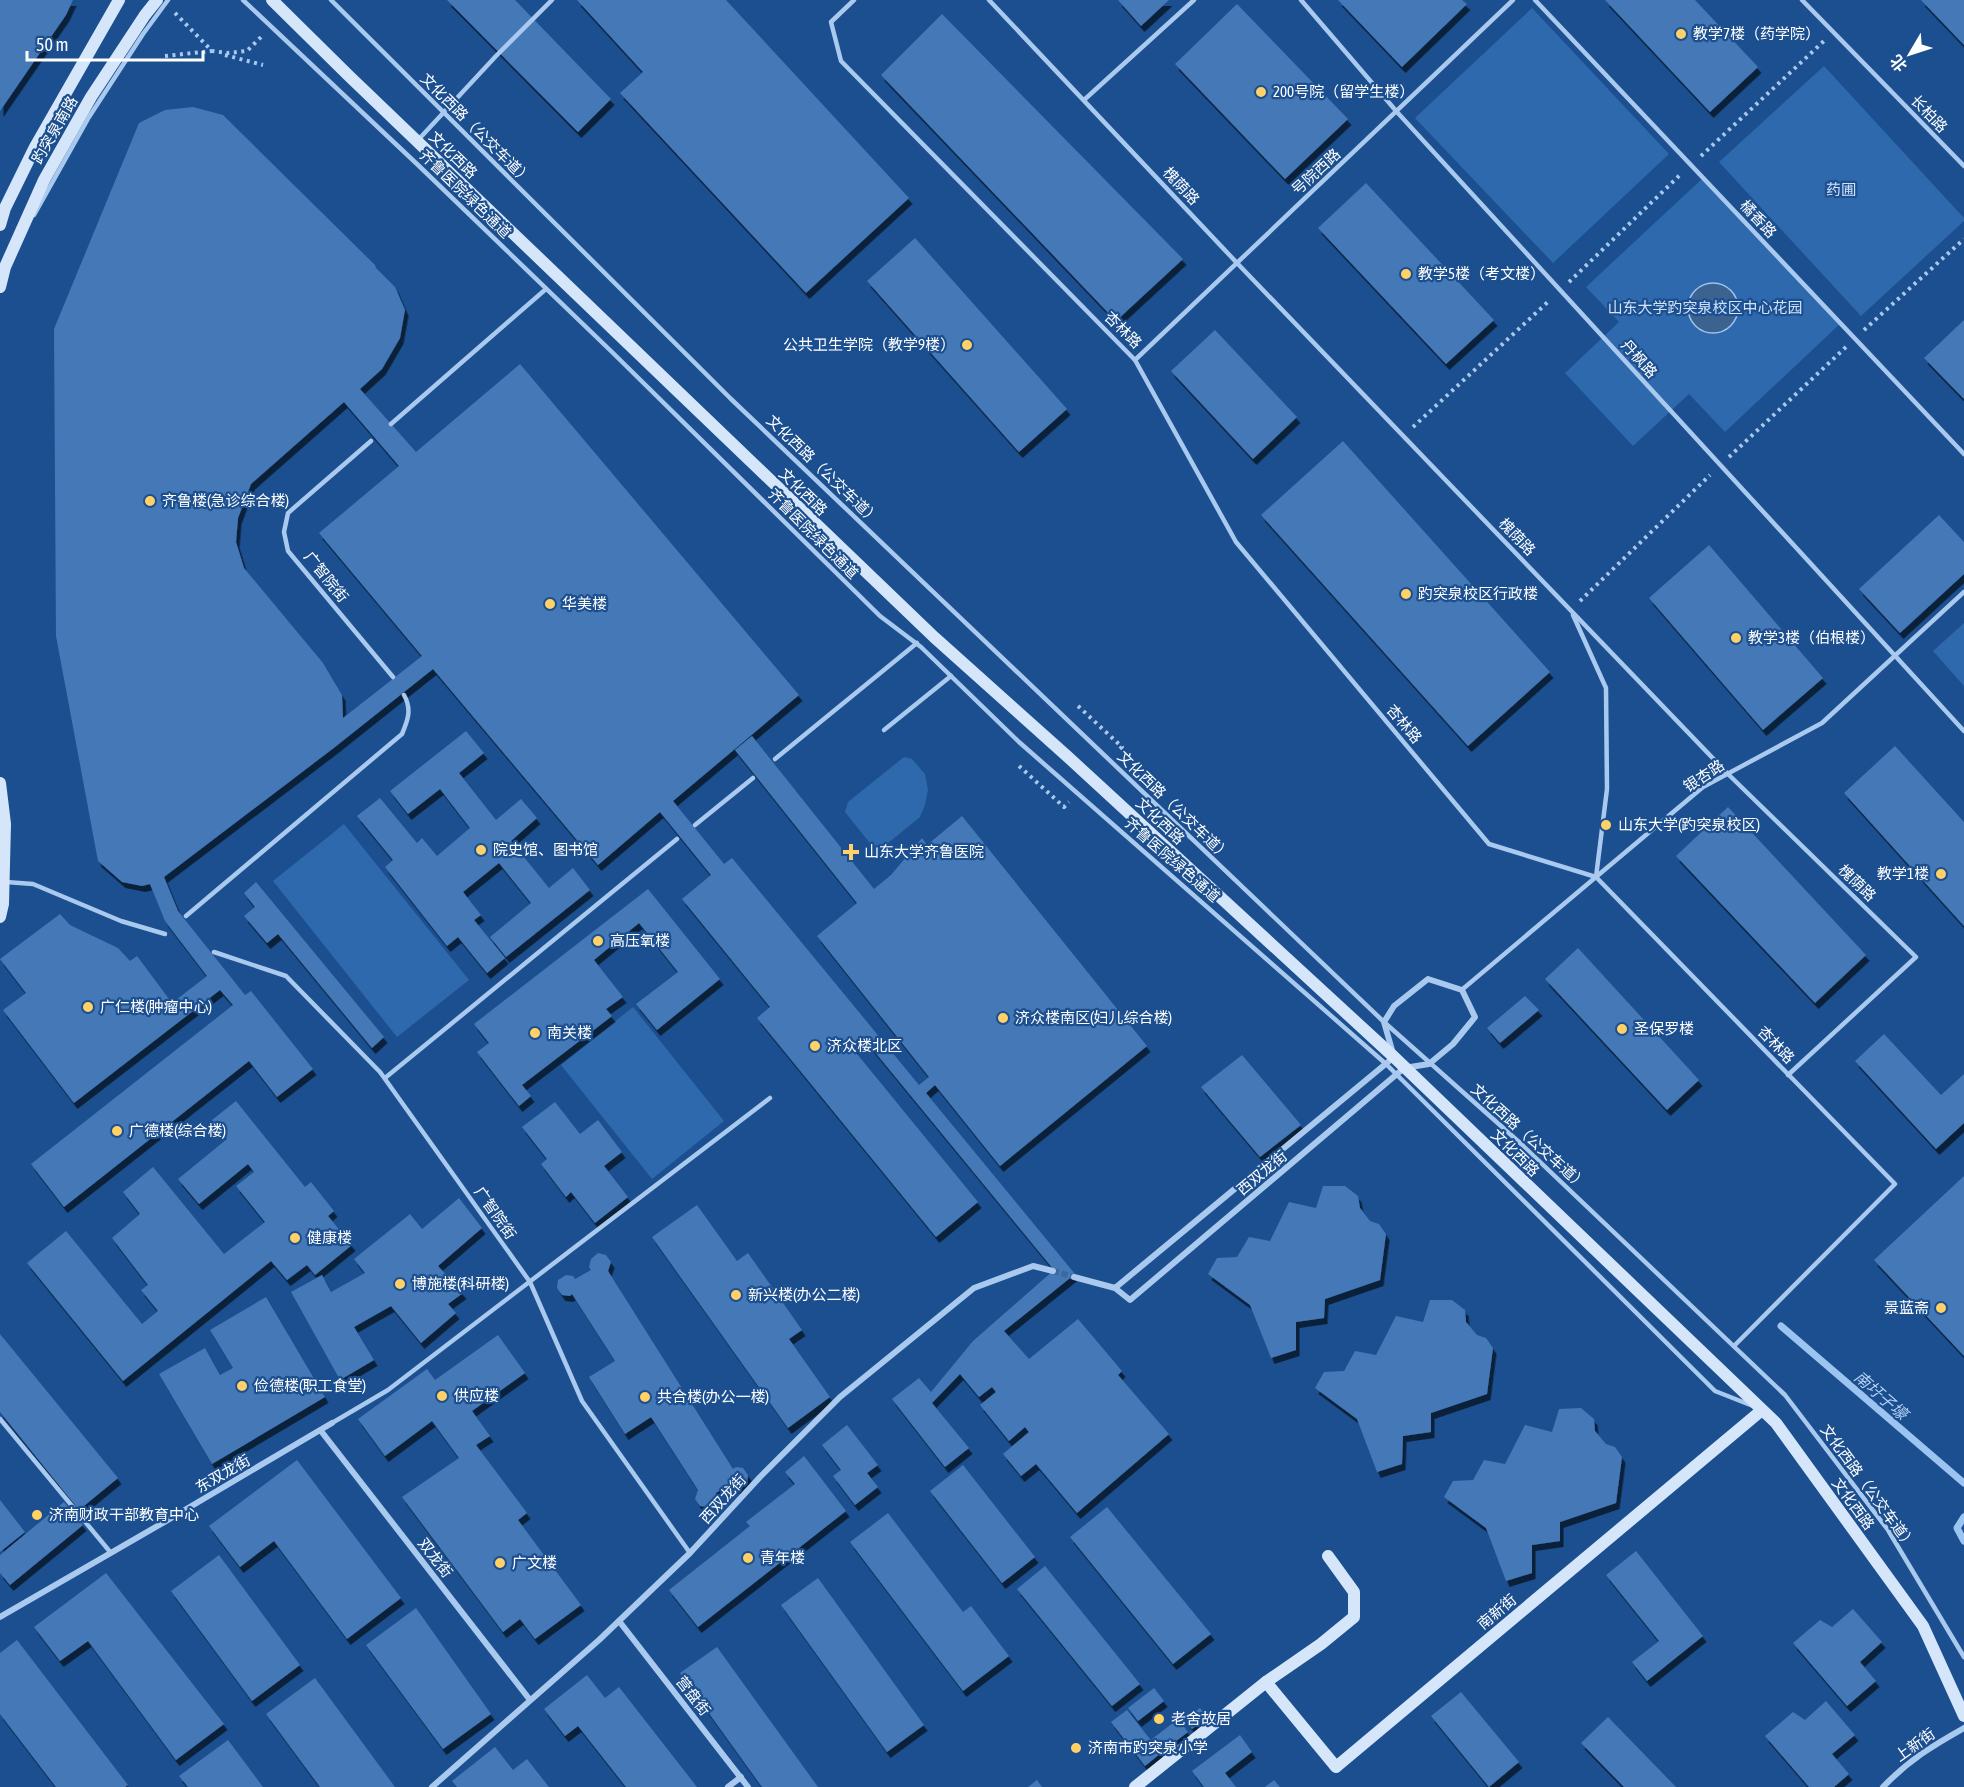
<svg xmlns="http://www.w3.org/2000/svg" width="1964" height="1787" viewBox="0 0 1964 1787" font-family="'Asap Condensed','Noto Sans SC',sans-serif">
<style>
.green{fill:#2e69ad}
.water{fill:#3c6290;stroke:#9cc4f0;stroke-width:1.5}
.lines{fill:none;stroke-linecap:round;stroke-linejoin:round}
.stream{stroke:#9cc4f0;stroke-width:7}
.building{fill:#4478b7;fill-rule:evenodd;filter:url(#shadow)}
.street-tunnel{stroke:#3d69a0;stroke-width:6;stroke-dasharray:6 3;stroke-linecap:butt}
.path{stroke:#a9c9ee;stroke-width:4;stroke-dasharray:3 4.5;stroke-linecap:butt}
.lane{stroke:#a9c9ee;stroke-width:4.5}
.street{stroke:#a9c9ee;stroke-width:6}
.secondary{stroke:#d6e6fa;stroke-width:12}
.poi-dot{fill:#ffd166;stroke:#1b4f8f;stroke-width:2}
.labels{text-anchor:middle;stroke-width:4.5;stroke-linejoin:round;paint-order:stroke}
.poi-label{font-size:15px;fill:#fff;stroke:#1b4f8f;text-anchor:start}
.street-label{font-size:15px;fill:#fff;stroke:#1b4f8f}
.park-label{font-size:15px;fill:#cfe3fa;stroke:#1b4f8f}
.water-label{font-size:16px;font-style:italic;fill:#b5d3f5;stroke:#1b4f8f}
</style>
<defs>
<filter id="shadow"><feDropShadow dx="3.5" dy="6" stdDeviation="0" flood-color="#0009"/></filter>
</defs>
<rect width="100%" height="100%" fill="#1b4f8f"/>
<g class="green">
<polygon points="1532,8 1669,154 1553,263 1415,118"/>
<polygon points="1824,66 1964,218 1964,221 1861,316 1719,162"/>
<polygon points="1704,177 1841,323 1725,432 1689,394 1633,446 1565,373 1619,322 1586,287"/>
<polygon points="1964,623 1964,686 1933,651"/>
<polygon points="904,757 912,759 925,774 928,790 925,805 920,817 877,852 845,812 848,802"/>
<polygon points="344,824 469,980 397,1037 273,881"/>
<polygon points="633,1007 724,1121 652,1179 561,1065"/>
</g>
<circle class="water" cx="1713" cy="308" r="25"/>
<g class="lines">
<g class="stream">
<polyline points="1781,1326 1964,1483"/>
<polyline points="1964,1517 1957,1528 1964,1541"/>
</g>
</g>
<g class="building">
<polygon points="0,0 73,0 66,15 0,111"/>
<polygon points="447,0 515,0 611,99 578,132"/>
<polygon points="577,0 726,0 909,198 806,293 620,93 643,72"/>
<polygon points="1118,0 1169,0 1141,26"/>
<polygon points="1338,0 1462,0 1467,4 1402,67"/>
<polygon points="1605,0 1695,0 1758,67 1710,112"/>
<polygon points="1921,0 1964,0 1964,45"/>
<polygon points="1237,4 1348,119 1285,179 1175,64"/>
<polygon points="942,14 1183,259 1116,321 881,75"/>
<path d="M193 107 223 115 375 265 376 268 395 287 405 310 400 338 382 369 360 389 416 452 520 364 799 695 673 801 724 864 732 858 919 1085 929 1077 817 936 857 903 735 750 752 736 874 889 891 875 922 838 927 845 962 816 1147 1046 1000 1166 935 1085 926 1093 1075 1274 1004 1331 1029 1359 1078 1319 1122 1371 1118 1375 1169 1434 1077 1513 1036 1464 1021 1476 1003 1454 1029 1432 1025 1427 1009 1441 980 1405 996 1392 992 1387 979 1397 960 1374 932 1403 969 1448 945 1467 892 1399 919 1378 931 1392 973 1341 1054 1270 865 1040 853 1049 978 1202 936 1237 757 1018 770 1007 682 899 711 875 660 812 598 865 433 669 335 747 164 877 178 911 245 995 251 991 313 1069 277 1097 249 1061 64 1207 31 1164 233 1005 220 990 74 1103 3 1010 26 993 0 959 60 914 70 925 118 948 130 961 137 956 172 1003 207 976 165 921 150 884 142 886 122 882 98 861 56 636 54 329 139 123 165 110ZM344 402 399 466 319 533 422 656 343 718 342 695 323 663 244 568 236 542 238 518 251 484Z"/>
<polygon points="1366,183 1494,320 1446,364 1318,228"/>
<polygon points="915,238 1067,409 1019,452 867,281"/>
<polygon points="1964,320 1964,399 1924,358"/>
<polygon points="1215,330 1297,417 1253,459 1171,371"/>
<polygon points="1343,441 1550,672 1468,746 1261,515"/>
<polygon points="1939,515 1964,542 1964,574 1900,633 1859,589"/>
<polygon points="1709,545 1823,678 1763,730 1649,598"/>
<polygon points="466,731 484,753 459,773 496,820 521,799 537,818 511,841 549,888 573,868 590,890 506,957 490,937 531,903 499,863 463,892 481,915 474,920 505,958 487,973 458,937 447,946 385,867 393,860 357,816 380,798 417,843 422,838 437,856 470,828 440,789 408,814 390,791"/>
<polygon points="1895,746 1964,822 1964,926 1844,793"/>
<polygon points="1728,807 1866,955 1815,1003 1676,856"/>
<polygon points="256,882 384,1037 372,1048 278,934 267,943 244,916 255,907 244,893"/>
<polygon points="648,889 720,979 657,1030 636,1004 678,972 639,923 594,960 623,997 606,1009 612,1016 522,1085 531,1096 519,1106 477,1052 489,1043 474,1024"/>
<polygon points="1578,948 1699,1080 1667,1110 1545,979"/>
<polygon points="1525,996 1539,1010 1500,1043 1487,1028"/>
<polygon points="1884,1034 1941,1095 1964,1074 1964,1123 1936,1149 1855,1061"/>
<polygon points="1242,1055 1301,1125 1260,1157 1201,1087"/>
<polygon points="236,1101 305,1187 311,1182 334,1211 328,1216 352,1245 315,1275 307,1265 287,1280 271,1261 123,1381 27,1263 66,1231 142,1324 158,1311 141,1290 148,1285 112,1238 140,1214 123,1192 153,1167 224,1254 265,1222 236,1186 254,1172 248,1164 199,1204 178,1179 227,1139 212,1120"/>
<polygon points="555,1102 580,1134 598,1120 622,1152 604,1166 628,1197 595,1223 571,1192 566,1197 541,1164 547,1159 522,1127"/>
<polygon points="1964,1176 1964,1356 1874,1260"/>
<polygon points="1323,1186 1345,1186 1358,1196 1360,1208 1370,1221 1379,1224 1386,1234 1380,1280 1325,1299 1324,1318 1296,1322 1296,1350 1271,1358 1250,1305 1208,1274 1217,1258 1237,1257 1249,1237 1270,1241 1289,1202 1316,1208"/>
<polygon points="459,1198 482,1228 438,1266 463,1293 448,1304 456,1313 421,1343 391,1306 354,1327 374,1360 340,1380 291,1292 322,1275 331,1292 365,1273 354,1259 410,1214 422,1229"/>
<polygon points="697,1205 737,1261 748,1253 802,1330 789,1339 830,1397 788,1428 652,1237"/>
<polygon points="598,1253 606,1255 611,1262 608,1271 733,1469 736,1467 743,1468 748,1475 747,1483 740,1488 731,1487 730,1484 716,1493 715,1502 708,1507 700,1506 695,1499 698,1490 651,1417 625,1434 589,1377 615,1361 572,1294 570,1296 562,1295 557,1288 558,1280 566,1275 573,1276 575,1279 591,1270 589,1267 591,1259"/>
<polygon points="266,1297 325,1397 212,1464 159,1374 205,1348 220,1375 233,1368 210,1330"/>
<polygon points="1430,1300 1452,1300 1465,1310 1466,1322 1477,1335 1486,1338 1493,1348 1487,1394 1431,1413 1431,1432 1403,1436 1402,1464 1377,1472 1357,1419 1315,1388 1324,1372 1344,1371 1355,1351 1376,1355 1396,1316 1423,1322"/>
<polygon points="0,1334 118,1478 79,1510 0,1412"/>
<polygon points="498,1335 525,1373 472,1411 490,1436 476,1445 527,1513 518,1520 581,1605 535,1639 520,1619 503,1632 402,1497 459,1458 432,1421 385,1456 358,1419 427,1369 435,1380"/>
<polygon points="1581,1408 1594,1419 1595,1431 1606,1444 1615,1447 1622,1457 1616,1503 1560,1522 1560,1541 1532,1545 1532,1573 1506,1581 1486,1528 1444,1497 1453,1481 1473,1480 1484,1460 1505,1464 1525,1425 1552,1432 1559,1409"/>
<polygon points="847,1425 878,1465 867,1473 878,1487 855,1505 833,1476 841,1470 822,1445"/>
<polygon points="804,1456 846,1511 698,1627 669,1590 750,1526 746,1522 795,1484 785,1472"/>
<polygon points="297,1460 401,1598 347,1639 274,1541 240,1567 209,1526"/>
<polygon points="963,1465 1035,1557 1002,1583 930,1491"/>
<polygon points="0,1500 25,1532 0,1552"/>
<polygon points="64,1502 83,1525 10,1585 0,1573 0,1555"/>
<polygon points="1107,1507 1211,1634 1173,1664 1070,1537"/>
<polygon points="888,1513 963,1612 971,1606 1009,1656 963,1691 850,1542"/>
<polygon points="1636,1551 1703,1636 1647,1681 1632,1662 1659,1641 1606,1575"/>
<polygon points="219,1555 300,1665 252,1701 171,1591"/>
<polygon points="1045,1566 1140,1684 1112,1706 1017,1589"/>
<polygon points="106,1573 224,1724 176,1760 88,1641 60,1661 34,1627"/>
<polygon points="818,1578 924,1725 887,1752 781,1605"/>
<polygon points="416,1608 491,1714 443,1749 366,1645"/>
<polygon points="1853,1609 1882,1642 1860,1662 1876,1681 1847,1706 1793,1643 1820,1620 1832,1627"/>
<polygon points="17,1640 128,1785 125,1787 56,1787 0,1714 0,1653"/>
<polygon points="717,1647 818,1787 762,1787 680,1673"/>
<polygon points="587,1675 605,1698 619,1687 697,1787 626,1787 578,1726 565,1736 544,1709"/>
<polygon points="315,1678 395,1787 320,1787 266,1714"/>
<polygon points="1154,1688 1164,1701 1138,1721 1128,1708"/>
<polygon points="1461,1692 1519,1762 1489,1787 1431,1716"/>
<polygon points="1826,1701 1855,1735 1832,1754 1849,1774 1834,1787 1809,1787 1765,1736 1793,1712 1805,1720"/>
<polygon points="1200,1708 1207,1717 1192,1729 1185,1719"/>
<polygon points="1127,1710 1161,1753 1145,1766 1111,1722"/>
<polygon points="1608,1717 1676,1787 1624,1787 1581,1743"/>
<polygon points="1178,1719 1188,1732 1162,1752 1152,1739"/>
<polygon points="1240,1735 1252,1752 1225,1773 1236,1787 1204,1787 1192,1771"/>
<polygon points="228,1740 263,1787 188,1787 179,1776"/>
<polygon points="495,1747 513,1770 527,1759 549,1787 457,1787 452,1781"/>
<polygon points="1037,1780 1042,1787 1028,1787"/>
<polygon points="1274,1780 1280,1787 1265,1787"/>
</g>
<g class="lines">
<polyline class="street-tunnel" points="1053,1271 1074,1277"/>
<g class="path">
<polyline points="175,13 212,51 228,53 247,51 262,36"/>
<polyline points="225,55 263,65"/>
<polyline points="165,56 212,51"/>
<polyline points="1701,156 1825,40"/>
<polyline points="1569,282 1682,173"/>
<polyline points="1864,330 1964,239"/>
<polyline points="1413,427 1550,300"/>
<polyline points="1729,457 1846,347"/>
<polyline points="1580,601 1710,475"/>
<polyline points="1078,706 1122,747 1118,751"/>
<polyline points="1019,766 1064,807 1069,802"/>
</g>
<g class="lane">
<polyline points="243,0 418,165 613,353 880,616 921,647 1019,742 1386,1064 1715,1391 1753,1406"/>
<polyline points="331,0 731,399 1384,1022 1519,1142 1785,1395 1888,1530 1964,1657"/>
<polyline points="854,0 831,22 841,61 1135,360 1236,542 1489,844 1596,877 1895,1184 1734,1346"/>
<polyline points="989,0 1237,263 1728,774 1916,957 1788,1075"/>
<polyline points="1301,0 1397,112 1964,731"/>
<polyline points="1535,0 1964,454"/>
<polyline points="1802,0 1964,166"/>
<polyline points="1084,100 1194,0"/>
<polyline points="419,139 496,56 552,0"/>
<polyline points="34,215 89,117 143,34 168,0"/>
<polyline points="1135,360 1513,0"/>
<polyline points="391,424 546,289"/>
<polyline points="371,441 288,513 284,532 288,551 393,677"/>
<polyline points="1573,615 1606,688 1607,789 1596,877"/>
<polyline points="884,730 951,676"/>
<polyline points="775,759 917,643"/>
<polyline points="695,825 753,778"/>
<polyline points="6,882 33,884 121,921 165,934"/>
<path d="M186 916 402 734C408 720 412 709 404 695"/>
<polyline points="214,952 286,976 380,1072 530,1282 582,1401 690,1553"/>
<polyline points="1464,988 1703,787 1822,723 1964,592"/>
<polyline points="385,1078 677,839"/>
<polyline points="0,1419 111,1553"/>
<polyline points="332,1423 388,1390 770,1098"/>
</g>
<g class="street">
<polyline points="1074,1277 1115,1288 1130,1300 1404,1068 1429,1064 1453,1044 1475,1017 1462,990 1428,979 1394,1006 1384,1022 1394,1057 1115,1288"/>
<polyline points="321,1431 530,1700"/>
<polyline points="0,1617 161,1524 332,1423"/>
<polyline points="619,1621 748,1787"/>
<polyline points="432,1787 599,1640 690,1553 760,1477 840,1397 974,1288 1033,1266 1053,1271"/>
<polyline points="728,1787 741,1777"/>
<path d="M1883 1787C1909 1760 1932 1746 1964 1728"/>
</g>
<g class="secondary">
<polyline points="272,0 348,75 934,637 1068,757 1394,1057 1776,1423 1923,1626 1964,1716"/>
<polyline points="0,225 5,208 35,147 119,0"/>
<polyline points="0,287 5,267 44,180 91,97 145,15 157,0"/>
<polyline points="0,783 5,824 3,904 0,917"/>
<polyline points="1328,1556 1354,1592 1354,1617 1321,1644 1266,1682 1336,1767 1762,1410"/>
<polyline points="1135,1787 1266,1682"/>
</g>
</g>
<g class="poi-dot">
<circle cx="1681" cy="34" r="6"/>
<circle cx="1261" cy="92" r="6"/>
<circle cx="1406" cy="274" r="6"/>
<circle cx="967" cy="345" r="6"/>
<circle cx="150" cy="501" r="6"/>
<circle cx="1406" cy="594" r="6"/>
<circle cx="550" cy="604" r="6"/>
<circle cx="1736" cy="638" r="6"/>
<circle cx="1606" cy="825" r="6"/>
<circle cx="481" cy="850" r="6"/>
<path d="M848 843h6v6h6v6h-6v6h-6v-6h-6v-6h6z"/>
<circle cx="1941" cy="874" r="6"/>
<circle cx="598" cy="941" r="6"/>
<circle cx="88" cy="1007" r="6"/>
<circle cx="1003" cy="1018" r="6"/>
<circle cx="1622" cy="1029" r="6"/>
<circle cx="535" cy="1033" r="6"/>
<circle cx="815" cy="1046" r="6"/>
<circle cx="117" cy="1131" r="6"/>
<circle cx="295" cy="1238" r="6"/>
<circle cx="400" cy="1284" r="6"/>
<circle cx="736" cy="1295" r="6"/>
<circle cx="1941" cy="1308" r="6"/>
<circle cx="242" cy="1386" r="6"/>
<circle cx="442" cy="1396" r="6"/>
<circle cx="645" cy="1397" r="6"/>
<circle cx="37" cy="1515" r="6"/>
<circle cx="748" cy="1558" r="6"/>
<circle cx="500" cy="1563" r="6"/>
<circle cx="1159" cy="1719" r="6"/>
<circle cx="1076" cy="1748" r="6"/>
</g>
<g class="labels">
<g class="poi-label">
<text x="1693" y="39">教学7楼（药学院）</text>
<text x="1273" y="97">200号院（留学生楼）</text>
<text x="1418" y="279">教学5楼（考文楼）</text>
<text x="955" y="350" text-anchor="end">公共卫生学院（教学9楼）</text>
<text x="162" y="506">齐鲁楼(急诊综合楼)</text>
<text x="1418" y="599">趵突泉校区行政楼</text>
<text x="562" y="609">华美楼</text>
<text x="1748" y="643">教学3楼（伯根楼）</text>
<text x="1618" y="830">山东大学(趵突泉校区)</text>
<text x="493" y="855">院史馆、图书馆</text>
<text x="864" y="857">山东大学齐鲁医院</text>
<text x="1929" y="879" text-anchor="end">教学1楼</text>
<text x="610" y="946">高压氧楼</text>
<text x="100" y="1012">广仁楼(肿瘤中心)</text>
<text x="1015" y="1023">济众楼南区(妇儿综合楼)</text>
<text x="1634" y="1034">圣保罗楼</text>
<text x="547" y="1038">南关楼</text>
<text x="827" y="1051">济众楼北区</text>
<text x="129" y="1136">广德楼(综合楼)</text>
<text x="307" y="1243">健康楼</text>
<text x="412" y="1289">博施楼(科研楼)</text>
<text x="748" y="1300">新兴楼(办公二楼)</text>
<text x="1929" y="1313" text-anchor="end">景蓝斋</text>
<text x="254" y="1391">俭德楼(职工食堂)</text>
<text x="454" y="1401">供应楼</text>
<text x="657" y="1402">共合楼(办公一楼)</text>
<text x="49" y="1520">济南财政干部教育中心</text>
<text x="760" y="1563">青年楼</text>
<text x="512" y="1568">广文楼</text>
<text x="1171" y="1724">老舍故居</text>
<text x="1088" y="1753">济南市趵突泉小学</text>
</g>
<g class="street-label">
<text transform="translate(1929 114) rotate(46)" y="5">长柏路</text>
<text transform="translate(476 129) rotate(45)" y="5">文化西路（公交车道）</text>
<text transform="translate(55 130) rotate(-60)" y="5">趵突泉南路</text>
<text transform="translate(453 155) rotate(44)" y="5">文化西路</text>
<text transform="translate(1316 172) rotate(-43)" y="5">号院西路</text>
<text transform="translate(1181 186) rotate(47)" y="5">槐荫路</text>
<text transform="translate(465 194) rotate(44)" y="5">齐鲁医院绿色通道</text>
<text transform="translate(1758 219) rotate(47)" y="5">橘香路</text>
<text transform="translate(1123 330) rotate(45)" y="5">杏林路</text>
<text transform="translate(1639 359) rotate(48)" y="5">丹枫路</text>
<text transform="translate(823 470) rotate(44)" y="5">文化西路（公交车道）</text>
<text transform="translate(803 492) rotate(44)" y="5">文化西路</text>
<text transform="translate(813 534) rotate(45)" y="5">齐鲁医院绿色通道</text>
<text transform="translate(1517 537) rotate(46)" y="5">槐荫路</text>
<text transform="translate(326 577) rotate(51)" y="5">广智院街</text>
<text transform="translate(1404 724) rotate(50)" y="5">杏林路</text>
<text transform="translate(1704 776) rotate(-33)" y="5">银杏路</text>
<text transform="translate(1174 806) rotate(44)" y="5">文化西路（公交车道）</text>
<text transform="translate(1160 821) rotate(43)" y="5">文化西路</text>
<text transform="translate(1172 860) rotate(41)" y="5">齐鲁医院绿色通道</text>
<text transform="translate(1857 883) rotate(44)" y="5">槐荫路</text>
<text transform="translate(1776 1045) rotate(46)" y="5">杏林路</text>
<text transform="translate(1529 1137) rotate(42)" y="5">文化西路（公交车道）</text>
<text transform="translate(1515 1153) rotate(44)" y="5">文化西路</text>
<text transform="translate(1262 1173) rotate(-40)" y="5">西双龙街</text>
<text transform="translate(495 1213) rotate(55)" y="5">广智院街</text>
<text transform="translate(223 1474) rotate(-30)" y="5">东双龙街</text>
<text transform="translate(1868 1487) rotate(54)" y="5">文化西路（公交车道）</text>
<text transform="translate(723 1499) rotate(-48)" y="5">西双龙街</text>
<text transform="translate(1853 1504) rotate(54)" y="5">文化西路</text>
<text transform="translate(435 1558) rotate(52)" y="5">双龙街</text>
<text transform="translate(1497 1612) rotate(-40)" y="5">南新街</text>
<text transform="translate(693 1696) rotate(52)" y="5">营盘街</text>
<text transform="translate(1915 1745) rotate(-35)" y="5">上新街</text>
</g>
<g class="park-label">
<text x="1841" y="195">药圃</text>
<text x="1705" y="313">山东大学趵突泉校区中心花园</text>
</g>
<g class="water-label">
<text transform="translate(1881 1395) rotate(41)" y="6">南圩子壕</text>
</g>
</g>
<g transform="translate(1910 54) rotate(231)" stroke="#1b4f8f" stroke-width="4.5" paint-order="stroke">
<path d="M0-4.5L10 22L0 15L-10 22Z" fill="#ffffff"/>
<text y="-9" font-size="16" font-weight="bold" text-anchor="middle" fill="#ffffff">北</text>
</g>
<path d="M27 51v9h176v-9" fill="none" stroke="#ffffff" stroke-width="3"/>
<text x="36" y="51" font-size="18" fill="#ffffff" stroke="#1b4f8f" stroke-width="4.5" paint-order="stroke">50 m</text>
</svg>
